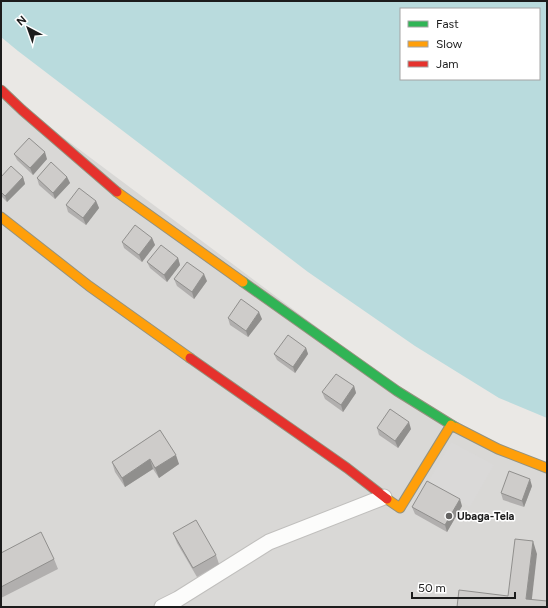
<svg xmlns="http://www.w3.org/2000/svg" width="548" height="608" viewBox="0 0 548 608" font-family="Figtree,sans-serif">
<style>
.residential{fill:#d9d8d6}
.parking{fill:#dad9d8}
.water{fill:#b9dbdd;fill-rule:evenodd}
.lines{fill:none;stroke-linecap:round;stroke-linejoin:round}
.street-casing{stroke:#c0bfbd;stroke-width:17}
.fast-casing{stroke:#94927e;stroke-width:11}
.slow-casing{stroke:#94927e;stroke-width:11}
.jam-casing{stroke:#94927e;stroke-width:11}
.street{stroke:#fcfcfb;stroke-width:15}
.fast{stroke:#30b455;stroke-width:9}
.slow{stroke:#ff9f0a;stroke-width:9}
.jam{stroke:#e5322d;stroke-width:9}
.wall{fill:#b1afae}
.shaded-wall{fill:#908f8d}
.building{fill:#ceccca;stroke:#908f8d}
.poi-dot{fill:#646362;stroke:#fff;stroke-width:1.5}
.labels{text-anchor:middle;stroke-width:3;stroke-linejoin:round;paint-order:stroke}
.poi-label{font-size:11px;font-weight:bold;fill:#1c1c1c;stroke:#fff;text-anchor:start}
</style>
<rect width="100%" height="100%" fill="#eae8e5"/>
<polygon class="residential" points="1,86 60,135 428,410 547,468 547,607 1,607"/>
<polygon class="parking" points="451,442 494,465 470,507 428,482"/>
<path class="water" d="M1 1H547V418L499 398 415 346 308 272 169 166 18 51 1 37ZM401 9H539V79H401Z"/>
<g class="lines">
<g class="street-casing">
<polyline id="street" points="162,607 178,599 269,542 384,497"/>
</g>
<g class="fast-casing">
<polyline id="fast" points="243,282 397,391 455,427"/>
</g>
<g class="slow-casing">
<g id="slow">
<polyline points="117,192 243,282"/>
<polyline points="1,217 89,286 190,358"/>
<polyline points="455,427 498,449 547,468"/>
<polyline points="387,499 400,508 451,425"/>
</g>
</g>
<g class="jam-casing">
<g id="jam">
<polyline points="1,90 22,110 117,192"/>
<polyline points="190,358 347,468 387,499"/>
</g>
</g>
<use href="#street" class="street"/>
<use href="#fast" class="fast"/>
<use href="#slow" class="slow"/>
<use href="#jam" class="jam"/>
</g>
<g class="wall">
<polygon points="14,154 47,159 33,175 17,160"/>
<polygon points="1,177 23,177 25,184 7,202 1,196"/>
<polygon points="67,177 70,183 55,199 39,185 37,178"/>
<polygon points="96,201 99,208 86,225 68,212 66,205"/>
<polygon points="152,238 155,245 142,262 124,248 122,242"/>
<polygon points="178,258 180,265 167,282 150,268 147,262"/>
<polygon points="174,279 207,281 194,299 177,286"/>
<polygon points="228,318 262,319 248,337 230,325"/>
<polygon points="306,348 308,354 295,373 277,360 274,354"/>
<polygon points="354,386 356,393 343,412 325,399 322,392"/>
<polygon points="377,428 411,429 398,448 379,435"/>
<polygon points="160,430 179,464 159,478 153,469 125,487 115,472 112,462"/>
<polygon points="532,486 524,507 503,500 501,493"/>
<polygon points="462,506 447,532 415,514 412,507"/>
<polygon points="173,533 216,555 219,564 197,577 177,543"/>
<polygon points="1,553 54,559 58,569 1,598"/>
</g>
<g class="shaded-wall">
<polygon points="45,152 47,159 33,175 30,168"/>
<polygon points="23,177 25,184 7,202 5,196"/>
<polygon points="67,177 70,183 55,199 53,193"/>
<polygon points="96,201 99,208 86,225 83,218"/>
<polygon points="152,238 155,245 142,262 139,255"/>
<polygon points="178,258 180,265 167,282 164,275"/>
<polygon points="204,274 207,281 194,299 192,292"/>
<polygon points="259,312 262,319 248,337 246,331"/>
<polygon points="306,348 308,354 295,373 293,367"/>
<polygon points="354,386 356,393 343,412 341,405"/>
<polygon points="409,422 411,429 398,448 395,441"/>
<polygon points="176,455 179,464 159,478 155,468"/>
<polygon points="150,459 153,469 125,487 122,478"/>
<polygon points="530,479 532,486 524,507 522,501"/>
<polygon points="460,499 462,506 447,532 445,525"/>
<polygon points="533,541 537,554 531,607 526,599"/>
</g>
<g class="building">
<polygon points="29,138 45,152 30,168 14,154"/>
<polygon points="51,162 67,177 53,193 37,178"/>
<polygon points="11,166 23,177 5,196 1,192 1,177"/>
<polygon points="79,188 96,201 83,218 66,205"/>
<polygon points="135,225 152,238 139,255 122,242"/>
<polygon points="161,245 178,258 164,275 147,262"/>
<polygon points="187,262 204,274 192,292 174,279"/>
<polygon points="241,299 259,312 246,331 228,318"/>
<polygon points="288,335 306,348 293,367 274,354"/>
<polygon points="336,374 354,386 341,405 322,392"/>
<polygon points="390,409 409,422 395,441 377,428"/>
<polygon points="160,430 176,455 155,468 150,459 122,478 112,462"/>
<polygon points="509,471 530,479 522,501 501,493"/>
<polygon points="427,481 460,499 445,525 412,507"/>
<polygon points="196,520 216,555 193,568 173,533"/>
<polygon points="41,532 54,559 1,587 1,553"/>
<polygon points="515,539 533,541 526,599 547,601 547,607 457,607 459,590 508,596"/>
</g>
<circle class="poi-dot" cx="449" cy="516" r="4"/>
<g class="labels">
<g class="poi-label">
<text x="457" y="520">Ubaga-Tela</text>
</g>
</g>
<rect width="548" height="608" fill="none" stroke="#1c1c1c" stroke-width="4"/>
<rect x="400" y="8" width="140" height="72" fill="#ffffff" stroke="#a4a4a4"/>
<rect x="408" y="21" width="20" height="6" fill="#30b455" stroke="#a4a4a4"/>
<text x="436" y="28" font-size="12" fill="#1c1c1c">Fast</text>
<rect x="408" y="41" width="20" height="6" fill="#ff9f0a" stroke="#a4a4a4"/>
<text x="436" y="48" font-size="12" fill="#1c1c1c">Slow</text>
<rect x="408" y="61" width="20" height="6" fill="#e5322d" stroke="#a4a4a4"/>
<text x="436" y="68" font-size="12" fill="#1c1c1c">Jam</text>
<g transform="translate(28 28) rotate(319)" stroke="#ffffff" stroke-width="3" paint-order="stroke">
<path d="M0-3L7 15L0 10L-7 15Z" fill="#1c1c1c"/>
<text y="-6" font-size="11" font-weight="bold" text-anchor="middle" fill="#1c1c1c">N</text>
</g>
<path d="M412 592v6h103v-6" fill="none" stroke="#1c1c1c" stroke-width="2"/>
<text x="418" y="592" font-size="12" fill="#1c1c1c" stroke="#ffffff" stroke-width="3" paint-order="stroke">50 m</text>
</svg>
